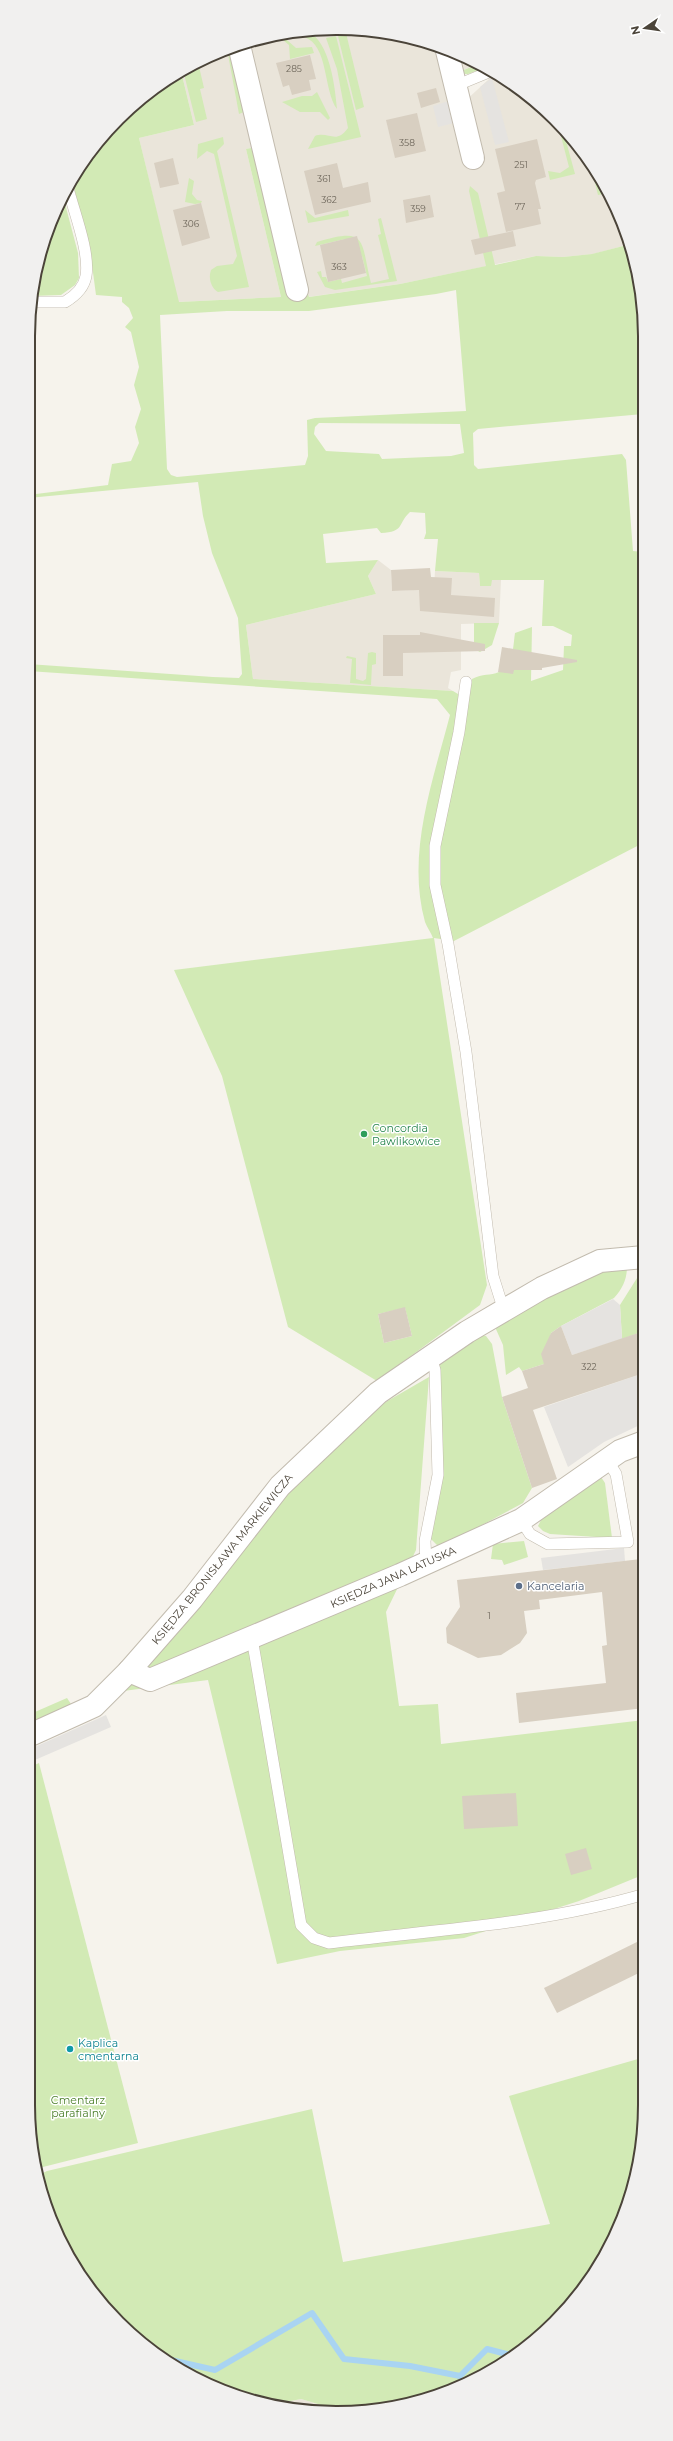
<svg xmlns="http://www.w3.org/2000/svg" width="673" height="2441" viewBox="0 0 673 2441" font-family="Montserrat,sans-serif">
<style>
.residential{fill:#eae5da}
.green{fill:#d2eab5;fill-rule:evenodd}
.parking{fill:#e5e3e0}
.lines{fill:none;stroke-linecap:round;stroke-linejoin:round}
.stream{stroke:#a9d4f2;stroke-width:6}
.building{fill:#d8cfc1}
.service-casing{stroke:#c2bbae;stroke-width:12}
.minor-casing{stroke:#c2bbae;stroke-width:24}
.service{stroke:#fff;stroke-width:11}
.minor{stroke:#fff;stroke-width:22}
.leisure-dot{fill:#2e9e5b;stroke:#fff;stroke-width:1.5}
.service-dot{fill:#5c6f8a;stroke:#fff;stroke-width:1.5}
.culture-dot{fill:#0f9aa8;stroke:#fff;stroke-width:1.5}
.labels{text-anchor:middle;stroke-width:3;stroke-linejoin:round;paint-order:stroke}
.number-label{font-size:9px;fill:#6e675b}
.leisure-label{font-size:11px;fill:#27864d;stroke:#fff;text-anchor:start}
.street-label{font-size:11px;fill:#4b4439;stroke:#fff}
.service-label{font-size:11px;fill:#4e5e75;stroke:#fff;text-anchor:start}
.culture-label{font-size:11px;fill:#0d838f;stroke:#fff;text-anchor:start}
.park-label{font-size:11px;fill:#4a7f2a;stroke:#fff}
.rim{fill:none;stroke:#4b4439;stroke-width:2}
</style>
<rect width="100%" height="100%" fill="#f6f3ec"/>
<g class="residential">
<polygon points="336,28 396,34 439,48 464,102 489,79 496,76 555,119 613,200 627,245 593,254 563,257 536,256 400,284 308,297 247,43 276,34"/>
<polygon points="231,48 253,148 246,149 281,297 178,302 139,138 194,125 181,71 218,52"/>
<polygon points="457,55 473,60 479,64 461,71"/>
<polygon points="28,404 34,438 28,439"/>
<polygon points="378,560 391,570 392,591 434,589 435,571 479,573 480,586 492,580 501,580 499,623 461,624 461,670 451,672 448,688 453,691 253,679 246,625 376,594 368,576"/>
<polygon points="301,2399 338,2410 316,2412 270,2405"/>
</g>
<g class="green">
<polygon points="336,28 345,29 364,107 356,110"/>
<path d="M307 31C330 41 335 87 337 109 323 90 329 45 304 37 293 33 280 39 270 37L276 34Z"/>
<path d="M336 36 361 137 308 149 315 136C329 131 336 145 348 128L337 69 326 38Z"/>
<polygon points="283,40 287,40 296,48 312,47 314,53 290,59 289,45"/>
<polygon points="231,48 244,112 239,114 227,49"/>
<polygon points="198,62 204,88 200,89 207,119 196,122 183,70"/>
<polygon points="479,64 484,68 468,74 457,74 461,71"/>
<path d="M181 71 194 125 139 138 179 302 281 297 246 149 256 147 309 297 400 284 486 266 469 191 470 186 478 193 495 265 536 256 563 257 592 254 627 245 642 296 643 414 478 429 473 433 474 465 478 469 622 454 626 460 633 551 643 552V843L454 941 434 938 487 1285 480 1305 377 1381 288 1327 222 1076 174 970 433 938C431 933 427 927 425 922 406 853 433 781 450 715L437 699 28 671V664L213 677 239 678 242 674 238 618 212 553 203 516 198 482 28 498V495L108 485 112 464 131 461 139 443 135 427 141 409 134 385 139 367 131 332 125 327 133 318 129 308 122 302V297L96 295 90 250 72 180C95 136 137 95 181 71ZM456 290 466 411 315 418 307 420 308 456 305 465 177 477 171 475 167 469 160 315 227 311H309L436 294ZM319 423 460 424 464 453 451 456 382 459 379 454 326 451 314 434 315 427ZM410 512 425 513 426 533 424 539H438L435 571 479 573 480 586H491L492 580H544L542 626H553L572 635 571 646H564L563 670 531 681 532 627 515 633C513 645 514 667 499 672 490 676 483 673 472 679L466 715 458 694 453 691 253 679 246 625 376 594 368 576 378 560 326 563 323 534 377 528 381 533C405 532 397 524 410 512ZM405 1308 412 1336 384 1343 378 1314Z"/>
<polygon points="317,92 330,118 328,120 320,112 300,112 282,102 302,96 312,96"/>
<polygon points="557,121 563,130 575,174 550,180 548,171 560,173 569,167"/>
<path d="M223 137 224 144 217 151 249 287 218 292C211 288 208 278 211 270L217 266 233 264 237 256 214 154 207 151 197 159 198 144Z"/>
<polygon points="592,171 608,193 598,195"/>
<polygon points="189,178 194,181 192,194 197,200 202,201 201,203 195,204 185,202"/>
<path d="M63 196 78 253 79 278 75 285 61 295 32 296C35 261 47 227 63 196Z"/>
<polygon points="305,210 315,218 348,210 349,216 308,223"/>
<path d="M381 218 397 281 335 290 325 287 317 272 321 271 322 277H326L328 282 341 279 342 283 367 276 362 256 348 248 345 239 315 246 317 242C368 227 360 239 371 283L389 279 378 235 381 234 378 219Z"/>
<polygon points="474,623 499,623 492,645 480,652 474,649"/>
<polygon points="372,652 376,653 376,664 372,665 371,685 350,683 352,659 346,658 347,656 356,658 356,679 363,681 366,679 368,653"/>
<path d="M612 1265 627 1266C627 1279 623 1288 614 1298L561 1326 551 1333 544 1364 522 1371 519 1367 506 1375 503 1345 495 1327 553 1291Z"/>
<polygon points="644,1267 644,1331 622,1339 620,1305"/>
<polygon points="481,1335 486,1336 492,1344 502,1397 532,1488 523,1503 445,1545 437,1545 431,1539 439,1363"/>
<polygon points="429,1377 416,1550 386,1612 399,1706 438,1704 441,1744 644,1720 645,1874 579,1901 464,1938 340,1951 277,1964 208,1680 100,1694 291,1486 365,1414"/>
<polygon points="601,1477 605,1483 612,1538 550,1534 543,1531 538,1526 541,1520"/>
<polygon points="524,1541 528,1557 504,1565 502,1560 491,1559 493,1544"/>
<polygon points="67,1698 73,1707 28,1728 28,1715"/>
<polygon points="39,1763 138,2143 35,2169 28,2104 28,1768"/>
<polygon points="645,2057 645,2105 639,2164 622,2222 593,2276 524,2349 473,2381 417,2402 338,2410 301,2399 270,2405 256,2402 200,2381 149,2349 105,2308 51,2222 37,2176 47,2171 312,2109 343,2262 550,2224 509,2096"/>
</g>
<g class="parking">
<polygon points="492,78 509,142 495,145 480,87"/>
<polygon points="452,100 458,122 438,127 433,106"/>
<polygon points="613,1299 620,1305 622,1339 572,1355 561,1326"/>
<polygon points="644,1373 644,1423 604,1442 568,1467 544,1407"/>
<polygon points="624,1548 625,1561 543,1570 541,1558"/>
<polygon points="106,1715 111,1727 28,1763 28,1750"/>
</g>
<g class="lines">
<polyline class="stream" points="162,2358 215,2370 312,2313 344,2359 410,2366 460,2376 487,2349 514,2356"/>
</g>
<g class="building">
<polygon points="310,55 316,79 309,80 311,90 292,95 289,85 283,87 276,63"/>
<polygon points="436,88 440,102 421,108 417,93"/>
<polygon points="417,113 426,151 395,158 386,120"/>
<polygon points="537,139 546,177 536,180 535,183 541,209 538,209 541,224 506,232 497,193 505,191 495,149"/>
<polygon points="173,158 179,184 160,188 154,163"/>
<polygon points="337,163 343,188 368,182 371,202 315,215 304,171"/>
<polygon points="430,195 434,217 406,223 403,200"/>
<polygon points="201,203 210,238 182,246 173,210"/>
<polygon points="513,231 516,246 475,255 471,240"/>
<polygon points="357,236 366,273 328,282 320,245"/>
<polygon points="430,568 431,577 452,578 451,595 495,598 494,617 420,611 419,590 392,591 391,570"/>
<polygon points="420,632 485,644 485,651 403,653 403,676 383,676 383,635 420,635"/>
<polygon points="502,647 577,660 577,662 542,668 542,670 514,670 513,674 498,672"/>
<polygon points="405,1307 412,1336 384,1343 378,1314"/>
<polygon points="561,1326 572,1355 644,1331 644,1373 533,1410 557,1479 532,1488 502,1397 528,1388 522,1371 544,1364 541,1354 551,1333"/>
<polygon points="641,1559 644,1598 644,1708 519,1723 516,1693 606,1683 602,1646 607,1645 602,1592 539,1600 540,1609 524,1611 527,1633 520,1643 501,1655 478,1658 447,1643 446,1628 460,1607 457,1580"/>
<polygon points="516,1793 518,1826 464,1829 462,1796"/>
<polygon points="586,1848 592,1869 571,1875 565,1854"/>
<polygon points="645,1938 645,1970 557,2013 544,1988"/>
</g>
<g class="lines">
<g class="service-casing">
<g id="service">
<polyline points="455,86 489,72"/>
<path d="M31 302H65C75 296 84 288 86 276 90 252 74 212 68 188"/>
<polyline points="466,682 459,732 435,846 435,885 448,944 466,1052 493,1276 504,1311"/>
<polyline points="521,1520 530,1534 548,1544 628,1542 616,1474 608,1461"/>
<polyline points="426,1564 425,1541 438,1475 435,1370 431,1357"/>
<path d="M252 1638 301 1925 314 1938 329 1943C434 1930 543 1924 645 1894"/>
</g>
</g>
<g class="minor-casing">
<g id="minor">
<polyline points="239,45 297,290"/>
<polyline points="447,51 473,158"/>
<polyline points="129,1671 150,1680 400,1575 521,1520 620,1451 644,1442"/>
<polyline points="28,1736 94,1706 129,1671 192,1599 280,1486 378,1393 467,1332 542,1288 600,1261 644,1257"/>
</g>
</g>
<use href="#service" class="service"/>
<use href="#minor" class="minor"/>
</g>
<circle class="leisure-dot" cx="364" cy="1134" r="4"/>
<circle class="service-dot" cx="519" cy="1586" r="4"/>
<circle class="culture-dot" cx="70" cy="2049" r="4"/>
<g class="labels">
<g class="number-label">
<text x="294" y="72">285</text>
<text x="407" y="146">358</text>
<text x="521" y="168">251</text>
<text x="324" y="182">361</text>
<text x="329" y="203">362</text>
<text x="520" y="210">77</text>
<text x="418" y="212">359</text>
<text x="191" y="227">306</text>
<text x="339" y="270">363</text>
<text x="589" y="1370">322</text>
<text x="489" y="1619">1</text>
</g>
<g class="leisure-label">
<text x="372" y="1132">Concordia<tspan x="372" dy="13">Pawlikowice</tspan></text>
</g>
<g class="street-label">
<text transform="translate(222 1559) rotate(-51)" y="4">KSIĘDZA BRONISŁAWA MARKIEWICZA</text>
<text transform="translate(393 1577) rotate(-24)" y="4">KSIĘDZA JANA LATUSKA</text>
</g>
<g class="service-label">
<text x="527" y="1590">Kancelaria</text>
</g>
<g class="culture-label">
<text x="78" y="2047">Kaplica<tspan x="78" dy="13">cmentarna</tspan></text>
</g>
<g class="park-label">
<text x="78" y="2104">Cmentarz<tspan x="78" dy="13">parafialny</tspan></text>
</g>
</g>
<path d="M0 0H673V2441H0ZM336 35H337A301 301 0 0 1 638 336V2105A301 301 0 0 1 337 2406H336A301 301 0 0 1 35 2105V336A301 301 0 0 1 336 35Z" fill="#f1f0ef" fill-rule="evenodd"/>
<path class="rim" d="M336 35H337A301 301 0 0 1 638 336V2105A301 301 0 0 1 337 2406H336A301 301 0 0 1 35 2105V336A301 301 0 0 1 336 35Z"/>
<g transform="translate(645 28) rotate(257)" stroke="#ffffff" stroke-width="3" paint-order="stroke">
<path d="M0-3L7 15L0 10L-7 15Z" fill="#4b4439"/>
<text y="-6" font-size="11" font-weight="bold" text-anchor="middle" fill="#4b4439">N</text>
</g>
</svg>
